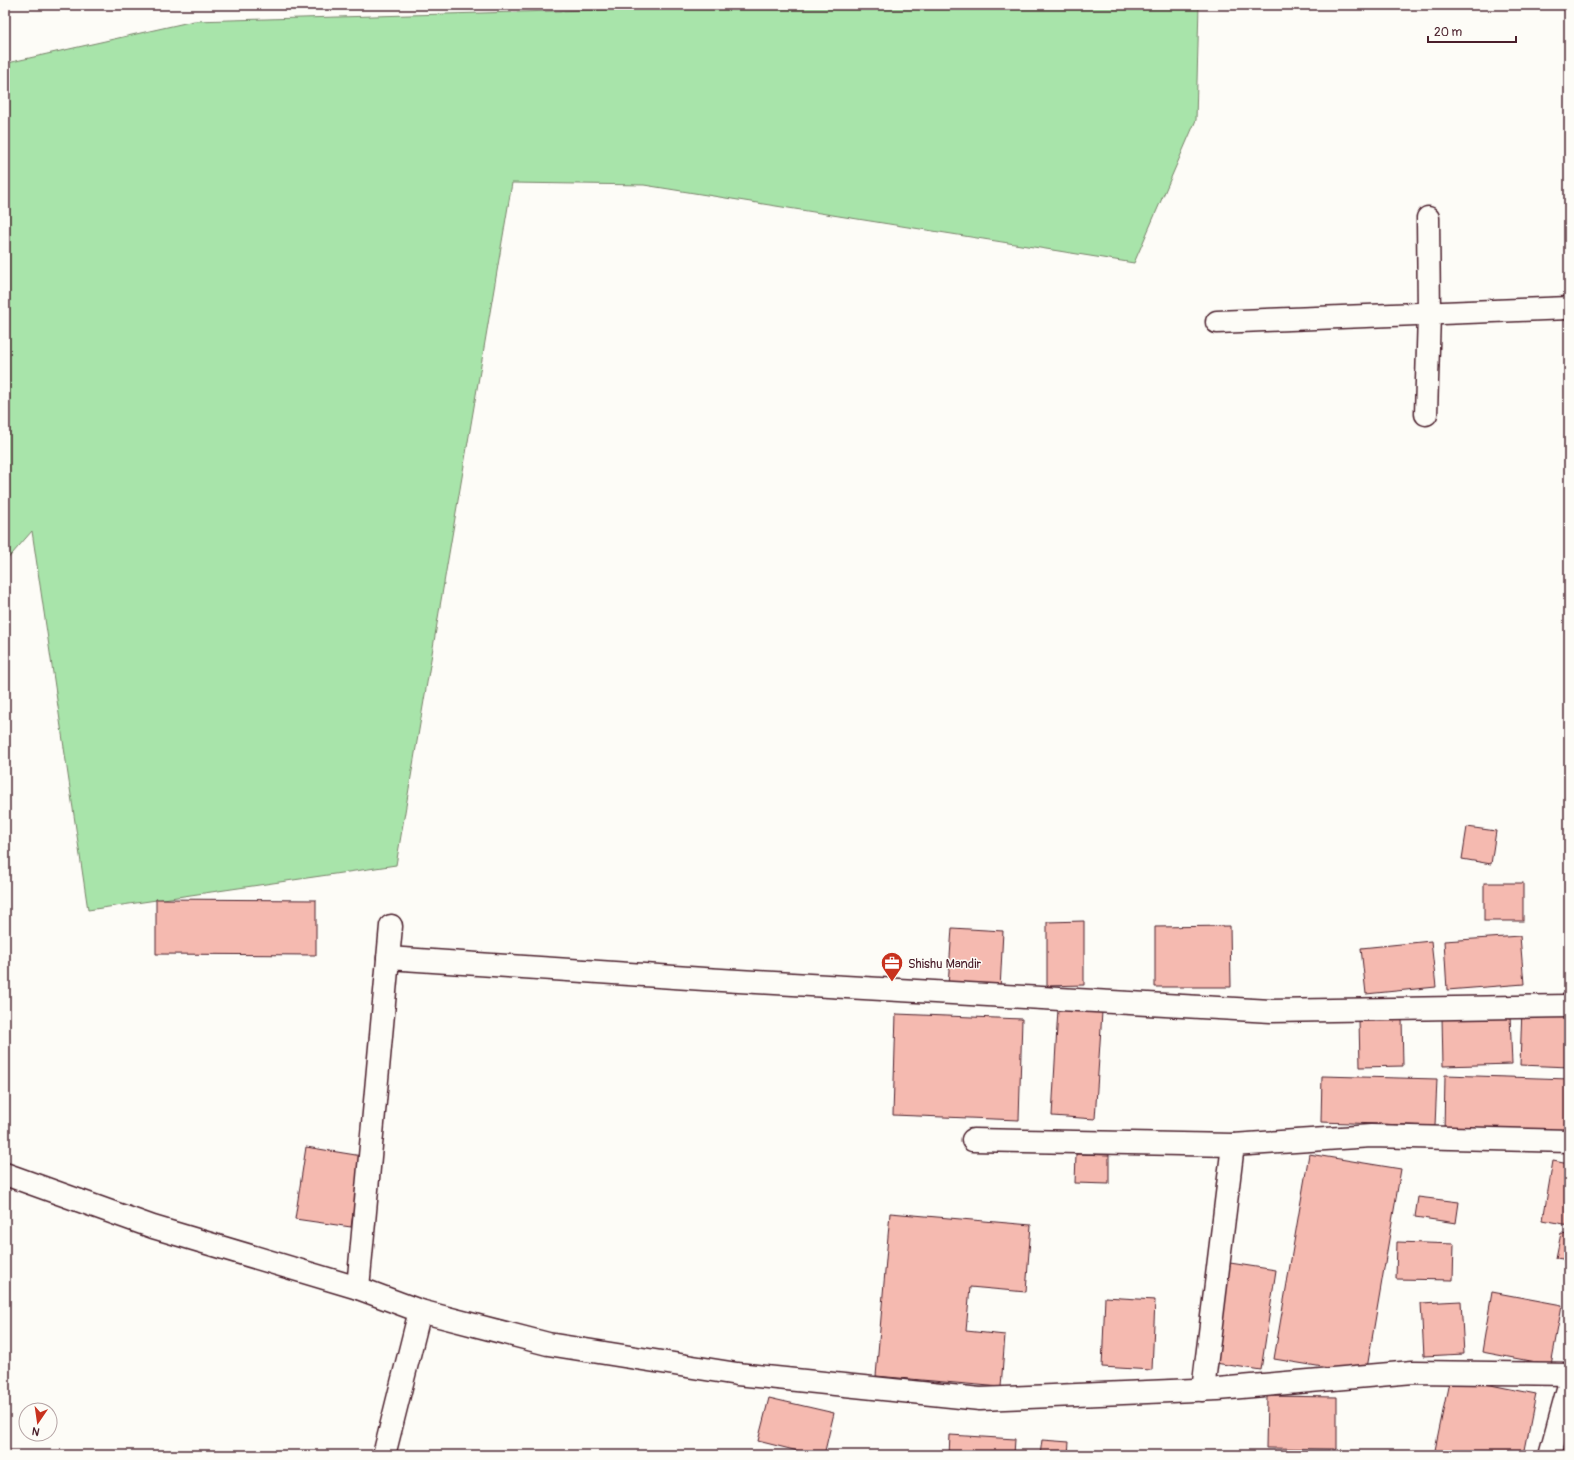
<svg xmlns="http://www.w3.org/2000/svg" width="1574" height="1460" viewBox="0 0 1574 1460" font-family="Pangolin,sans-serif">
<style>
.green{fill:#a8e4aa;stroke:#79826a}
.building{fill:#f5bab0;stroke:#4a1f2b}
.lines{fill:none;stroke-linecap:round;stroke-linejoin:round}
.minor-casing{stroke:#4a1f2b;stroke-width:25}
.minor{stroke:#fdfcf7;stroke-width:22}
.labels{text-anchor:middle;stroke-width:3;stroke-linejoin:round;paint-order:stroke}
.poi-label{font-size:13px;fill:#4a1f2b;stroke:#fdfcf7;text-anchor:start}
</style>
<rect width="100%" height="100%" fill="#fdfcf7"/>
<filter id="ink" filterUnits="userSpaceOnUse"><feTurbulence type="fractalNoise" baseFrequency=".025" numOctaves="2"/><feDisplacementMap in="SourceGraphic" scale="8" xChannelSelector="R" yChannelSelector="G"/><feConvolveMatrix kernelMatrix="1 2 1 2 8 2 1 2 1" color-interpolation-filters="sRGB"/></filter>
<g filter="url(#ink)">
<polygon class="green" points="770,5 1199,5 1196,120 1134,263 644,185 512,183 396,865 88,910 32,531 5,562 5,64 16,61 194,21"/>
<g class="building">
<polygon points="1467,827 1496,831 1491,864 1462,859"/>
<rect x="1484" y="883" width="39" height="38"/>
<polygon points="156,899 316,900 316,955 156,954"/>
<polygon points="1084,921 1084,985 1047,986 1047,922"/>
<polygon points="1230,926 1231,987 1155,987 1155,927"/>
<polygon points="952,928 1003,931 1000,989 948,986"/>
<polygon points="1520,936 1524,984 1447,990 1444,941"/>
<polygon points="1431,941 1436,987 1366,994 1361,948"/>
<polygon points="1522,1008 1569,1010 1569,1067 1520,1065"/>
<polygon points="1058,1009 1102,1012 1095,1119 1052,1116"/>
<polygon points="896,1014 1022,1019 1019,1120 893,1115"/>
<polygon points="1510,1015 1512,1064 1443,1066 1442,1017"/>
<polygon points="1402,1018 1403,1066 1360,1067 1359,1019"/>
<polygon points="1445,1075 1569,1079 1569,1137 1444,1133"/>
<polygon points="1322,1076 1437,1079 1435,1126 1321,1122"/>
<polygon points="306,1147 362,1156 351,1227 295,1219"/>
<polygon points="1076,1154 1109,1155 1109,1184 1075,1183"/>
<polygon points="1309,1154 1401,1169 1366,1374 1274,1359"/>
<polygon points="1553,1161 1569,1164 1569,1225 1543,1220"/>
<polygon points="1418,1197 1459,1202 1456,1223 1415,1217"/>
<polygon points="890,1213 1031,1225 1026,1292 970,1287 966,1331 1005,1335 1001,1387 876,1376"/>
<polygon points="1561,1233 1569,1234 1569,1260 1556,1258"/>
<polygon points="1397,1242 1454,1244 1453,1280 1396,1279"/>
<polygon points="1230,1263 1276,1270 1261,1370 1215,1363"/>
<polygon points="1492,1292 1562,1305 1551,1365 1482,1352"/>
<polygon points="1105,1297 1155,1300 1152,1370 1102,1367"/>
<polygon points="1461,1301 1464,1354 1424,1356 1421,1303"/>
<polygon points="1450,1377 1536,1394 1524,1455 1434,1455"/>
<polygon points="1267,1396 1337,1397 1337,1449 1266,1448"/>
<polygon points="769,1398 834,1413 824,1455 814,1455 758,1441"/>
<polygon points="950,1435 1015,1439 1014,1455 949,1455"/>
<polygon points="1042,1440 1069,1442 1068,1455 1040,1455"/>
</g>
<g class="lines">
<g class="minor-casing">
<g id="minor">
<polyline points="1217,322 1569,308"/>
<polyline points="1426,414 1429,314 1428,218"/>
<polyline points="388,958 704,979 1271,1011 1569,1006"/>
<polyline points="973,1140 1233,1145 1371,1136 1569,1141"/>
<polyline points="5,1174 153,1227 358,1288 420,1311 548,1344 737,1374 980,1399 1218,1389 1413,1372 1569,1374"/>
<polyline points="358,1288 391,926"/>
<polyline points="1203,1390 1233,1145"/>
<polyline points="384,1455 420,1311"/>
<polyline points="1550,1455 1569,1385"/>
</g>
</g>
<use href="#minor" class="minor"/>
</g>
</g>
<defs>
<g id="office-pin" transform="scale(1.15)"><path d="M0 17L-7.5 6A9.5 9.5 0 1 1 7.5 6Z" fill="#c8321e" stroke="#fdfcf7"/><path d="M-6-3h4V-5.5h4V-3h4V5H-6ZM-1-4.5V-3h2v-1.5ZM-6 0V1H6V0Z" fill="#fff"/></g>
</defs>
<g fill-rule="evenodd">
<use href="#office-pin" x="892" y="963"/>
</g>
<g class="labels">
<g class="poi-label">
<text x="908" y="968">Shishu Mandir</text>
</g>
</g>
<rect width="1574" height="1460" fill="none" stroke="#fdfcf7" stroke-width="20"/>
<rect x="10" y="10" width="1554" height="1440" fill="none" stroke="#4a1f2b" stroke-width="1.5" filter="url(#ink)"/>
<g transform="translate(38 1422) rotate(193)"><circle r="19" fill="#fdfcf7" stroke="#b5a4a5"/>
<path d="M0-3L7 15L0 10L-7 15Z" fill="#c8321e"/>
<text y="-6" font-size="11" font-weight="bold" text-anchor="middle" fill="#4a1f2b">N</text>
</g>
<path d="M1428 36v6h88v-6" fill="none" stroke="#4a1f2b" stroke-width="2"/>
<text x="1434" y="36" font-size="12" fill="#4a1f2b" stroke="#fdfcf7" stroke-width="3" paint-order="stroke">20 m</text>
</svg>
